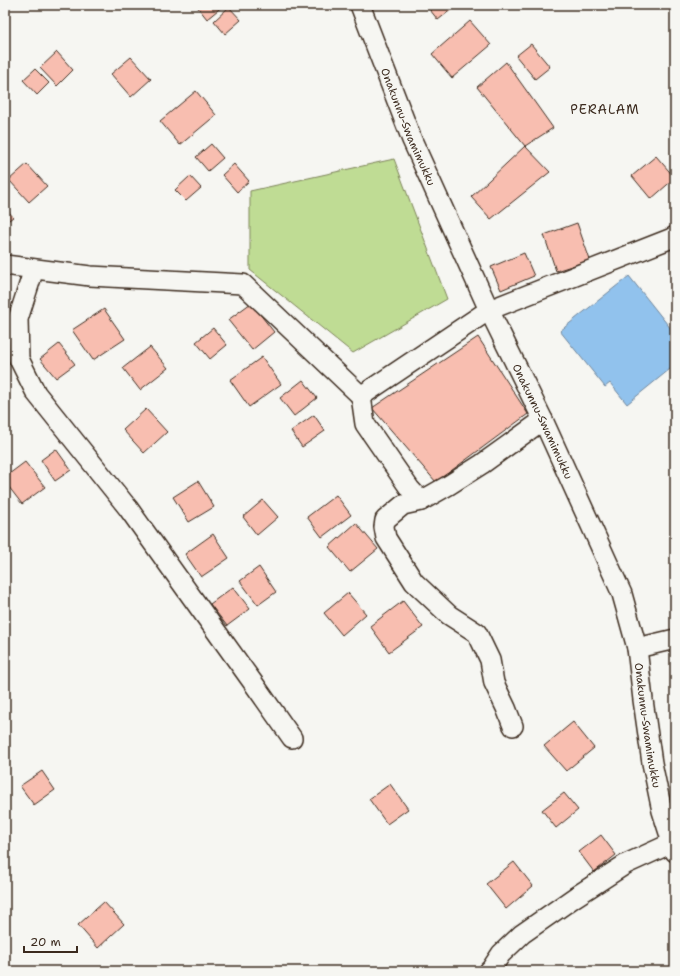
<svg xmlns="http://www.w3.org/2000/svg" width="680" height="976" viewBox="0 0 680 976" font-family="'Shantell Sans',sans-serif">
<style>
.green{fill:#bfdc94;stroke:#7d8359}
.water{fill:#91c2ed;stroke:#6f859a}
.building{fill:#f8beb0;stroke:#3b2a1e}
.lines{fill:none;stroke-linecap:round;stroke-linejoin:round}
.minor-casing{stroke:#3b2a1e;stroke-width:22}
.minor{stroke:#f6f6f2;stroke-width:19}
.labels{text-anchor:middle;stroke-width:4;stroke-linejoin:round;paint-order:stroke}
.street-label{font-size:11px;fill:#3b2a1e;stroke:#f6f6f2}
.quarter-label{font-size:13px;letter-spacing:1px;fill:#3b2a1e;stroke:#f6f6f2}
</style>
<rect width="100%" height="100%" fill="#f6f6f2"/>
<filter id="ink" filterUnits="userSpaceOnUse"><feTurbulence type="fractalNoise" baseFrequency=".025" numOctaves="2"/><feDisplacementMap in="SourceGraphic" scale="8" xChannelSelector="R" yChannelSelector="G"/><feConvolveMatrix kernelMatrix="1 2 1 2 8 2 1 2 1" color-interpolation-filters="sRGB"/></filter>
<g filter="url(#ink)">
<polygon class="green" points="394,159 447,299 353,353 250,270 250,191"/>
<polygon class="water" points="629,276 675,334 675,365 627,404 610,383 605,387 560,331"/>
<g class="building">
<polygon points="196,5 224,5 207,19"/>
<polygon points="426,5 457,5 438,20"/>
<polygon points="229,7 241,20 225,34 214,21"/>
<polygon points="470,21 491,45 452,78 432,54"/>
<polygon points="531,44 550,67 535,79 516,56"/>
<polygon points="57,52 73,70 57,86 40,68"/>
<polygon points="131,57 151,79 131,97 111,74"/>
<polygon points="506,62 553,128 525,146 477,87"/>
<polygon points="35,69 49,83 37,95 23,80"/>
<polygon points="196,91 216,115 180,145 160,121"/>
<polygon points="211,144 223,158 208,171 196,157"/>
<polygon points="525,146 550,172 491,219 471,197"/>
<polygon points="656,156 675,178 651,199 632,176"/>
<polygon points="27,164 47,186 29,202 9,180"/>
<polygon points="234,164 249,181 237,192 222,175"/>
<polygon points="190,176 201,188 186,201 175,190"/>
<polygon points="5,207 13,217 5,223"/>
<polygon points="577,223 590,260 556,271 544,235"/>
<polygon points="524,253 534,276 501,290 491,267"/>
<polygon points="251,303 274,332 252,350 228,320"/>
<polygon points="104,309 125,339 93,360 72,330"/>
<polygon points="213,328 227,345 210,359 196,342"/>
<polygon points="478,337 528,414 436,482 372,408"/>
<polygon points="59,344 75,364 56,378 40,359"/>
<polygon points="150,347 168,368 140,390 123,368"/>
<polygon points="262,357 281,384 249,407 230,380"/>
<polygon points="303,380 317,398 294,416 280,398"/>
<polygon points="146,409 167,432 144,453 123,430"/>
<polygon points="314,415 325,431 302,447 291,431"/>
<polygon points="56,449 71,470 55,481 41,460"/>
<polygon points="25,462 45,487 22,504 5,482 5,477"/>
<polygon points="198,481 214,507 189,522 173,497"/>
<polygon points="336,495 351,515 322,537 307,517"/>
<polygon points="263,500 278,517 257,535 243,517"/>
<polygon points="356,523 378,549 350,572 329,547"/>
<polygon points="213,534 229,558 201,577 185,554"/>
<polygon points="259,567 276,592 258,605 240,581"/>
<polygon points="233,587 250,609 227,626 210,604"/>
<polygon points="348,593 366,614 342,635 324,613"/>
<polygon points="403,601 423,627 389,652 370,626"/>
<polygon points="573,722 594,748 566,771 544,746"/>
<polygon points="42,771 55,790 34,805 20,786"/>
<polygon points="390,784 408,809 387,824 369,799"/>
<polygon points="564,793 578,810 556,828 542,810"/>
<polygon points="601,835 616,855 594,872 579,852"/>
<polygon points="514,862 533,886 506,909 486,884"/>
<polygon points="104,902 124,924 98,948 78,925"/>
</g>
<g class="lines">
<g class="minor-casing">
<g id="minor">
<path id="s1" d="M360 5 412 140 489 310 543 420 622 594 637 648 643 700 652 763 662 811 675 852"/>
<polyline points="5,265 90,276 243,284 361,396 489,310 672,238 675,236"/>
<polyline points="34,269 18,319 19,359 36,393 128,508 216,631 254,684 292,738"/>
<polyline points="361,396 365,424 410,489 421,501"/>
<polyline points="637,648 675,639"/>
<polyline points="513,726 506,708 494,683 490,660 477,633 449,615 414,582 386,538 384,527 385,520 403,505 421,501 449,485 482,464 543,420"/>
<polyline points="489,971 491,969 501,954 522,934 575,897 626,864 672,843"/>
</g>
</g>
<use href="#minor" class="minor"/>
</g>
</g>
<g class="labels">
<g class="street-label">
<text dy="4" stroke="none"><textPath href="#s1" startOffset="131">Onakunnu-Swamimukku</textPath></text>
<text dy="4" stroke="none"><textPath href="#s1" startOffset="455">Onakunnu-Swamimukku</textPath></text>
<text dy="4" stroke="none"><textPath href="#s1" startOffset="779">Onakunnu-Swamimukku</textPath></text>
</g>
<g class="quarter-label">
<text x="605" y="114">PERALAM</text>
</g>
</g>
<rect width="680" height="976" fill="none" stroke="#f6f6f2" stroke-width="20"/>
<rect x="10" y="10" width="660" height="956" fill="none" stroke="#3b2a1e" stroke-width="1.5" filter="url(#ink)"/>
<path d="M24 946v6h53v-6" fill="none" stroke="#3b2a1e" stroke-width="2"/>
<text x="30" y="946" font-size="12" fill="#3b2a1e" stroke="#f6f6f2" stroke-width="3" paint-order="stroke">20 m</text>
</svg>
